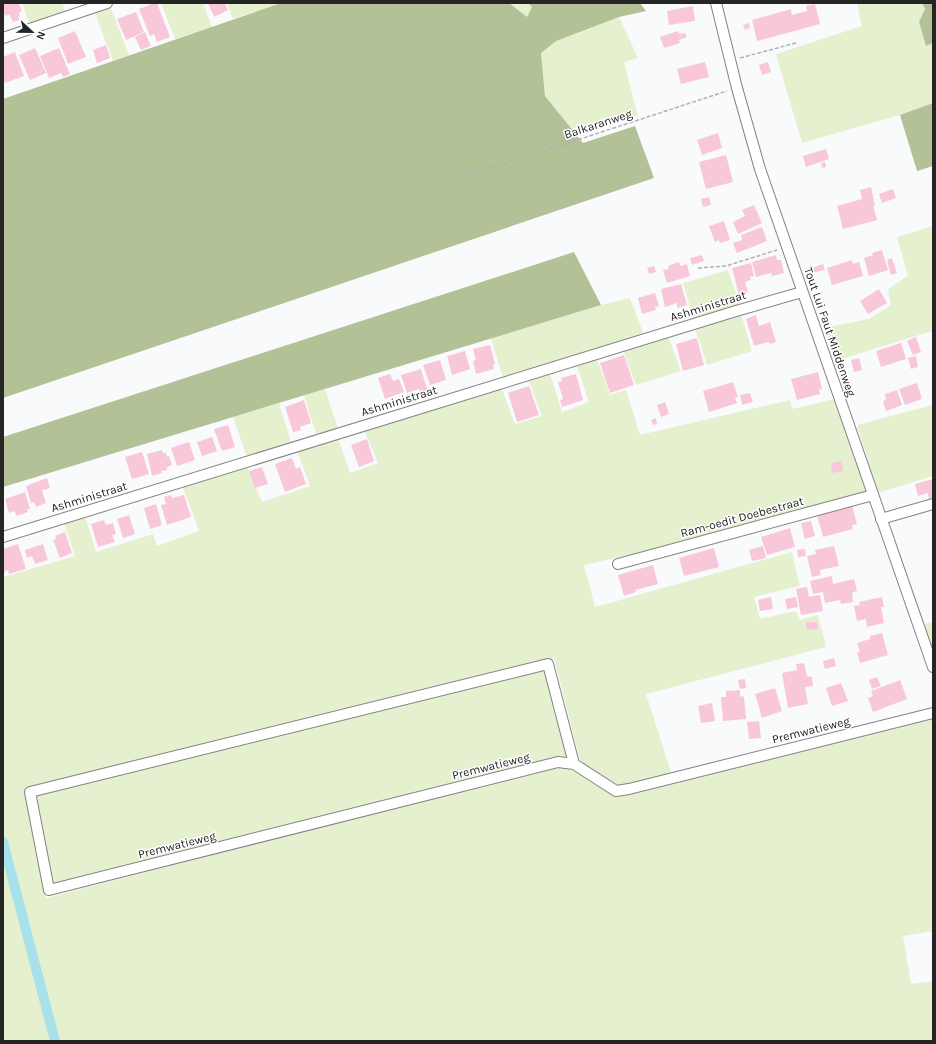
<svg xmlns="http://www.w3.org/2000/svg" width="936" height="1044" viewBox="0 0 936 1044" font-family="Karla,sans-serif">
<style>
.green{fill:#e5f0ce}
.forest{fill:#b3c197}
.lines{fill:none;stroke-linecap:round;stroke-linejoin:round}
.canal{stroke:#a9e1eb;stroke-width:10}
.building{fill:#f8c8da}
.minor-casing{stroke:#838385;stroke-width:12}
.path{stroke:#b0b1b2;stroke-width:1.5;stroke-dasharray:4 2;stroke-linecap:butt}
.minor{stroke:#fff;stroke-width:10}
.labels{text-anchor:middle;stroke-width:3;stroke-linejoin:round;paint-order:stroke}
.street-label{font-size:12px;fill:#252526;stroke:#fff}
</style>
<rect width="100%" height="100%" fill="#f9fafc"/>
<g class="green">
<polygon points="22,3 62,3 66,13 30,25"/>
<polygon points="161,3 203,3 212,27 175,39"/>
<polygon points="227,3 281,3 233,19"/>
<polygon points="509,3 528,3 533,7 527,18"/>
<polygon points="857,3 922,3 925,9 919,22 926,46 933,43 933,103 900,115 802,143 776,54 862,26"/>
<polygon points="110,6 129,55 113,61 95,13"/>
<polygon points="619,17 638,58 624,62 638,116 577,136 545,96 541,53 556,41"/>
<polygon points="933,226 933,333 932,331 835,361 824,328 869,319 891,305 888,289 908,276 897,237"/>
<polygon points="728,270 740,306 694,320 683,283"/>
<polygon points="630,298 644,335 503,378 491,338 601,305"/>
<polygon points="741,314 752,351 707,365 695,328"/>
<polygon points="668,336 681,371 636,385 623,350"/>
<polygon points="597,359 610,395 626,390 640,435 790,400 792,409 835,399 868,492 708,537 584,565 595,607 792,552 800,586 754,597 760,619 796,611 799,620 818,615 826,647 646,694 672,775 625,785 615,786 594,773 580,760 554,658 26,789 46,898 559,766 569,768 618,795 933,716 933,931 903,936 911,984 933,981 933,1041 3,1041 3,577 75,556 64,524 85,516 96,552 153,534 157,546 199,531 182,485 247,466 262,502 310,486 297,451 338,438 350,473 378,463 364,430 501,387 515,424 542,416 528,379 550,374 562,412 589,402 577,366"/>
<polygon points="325,389 338,428 316,434 304,395"/>
<polygon points="279,403 291,442 247,457 233,417"/>
<polygon points="933,405 933,476 878,493 857,425"/>
<polygon points="933,622 933,653 924,624"/>
<polygon points="545,670 567,756 53,885 35,795"/>
</g>
<g class="forest">
<polygon points="281,3 509,3 527,17 532,7 528,3 640,3 646,11 619,17 556,41 541,53 545,96 583,143 635,126 654,178 3,398 3,99"/>
<polygon points="922,3 933,3 933,43 926,46 919,22 925,9"/>
<polygon points="933,103 933,166 917,171 900,115"/>
<polygon points="574,252 601,305 3,487 3,437"/>
</g>
<g class="lines">
<polyline class="canal" points="3,842 55,1041"/>
</g>
<g class="building">
<polygon points="3,3 19,3 22,11 19,13 21,19 13,22 9,14 6,16 3,12"/>
<polygon points="154,3 157,3 170,37 157,42 154,34 150,36 139,9"/>
<polygon points="208,3 225,3 228,10 214,17"/>
<polygon points="815,4 820,24 757,41 752,20 791,9 792,15 807,11 806,6"/>
<polygon points="693,6 695,21 669,25 667,11"/>
<polygon points="136,12 144,32 126,40 117,19"/>
<polygon points="749,23 750,28 745,30 743,25"/>
<polygon points="75,31 86,57 68,64 58,38"/>
<polygon points="678,31 679,34 685,33 687,37 679,40 680,43 664,48 660,37"/>
<polygon points="145,32 151,46 141,50 135,37"/>
<polygon points="106,45 110,58 97,63 93,50"/>
<polygon points="35,48 46,73 30,80 19,55"/>
<polygon points="59,48 70,74 63,77 61,73 49,78 40,56"/>
<polygon points="15,52 24,76 5,83 3,77 3,57"/>
<polygon points="705,62 709,77 681,84 677,69"/>
<polygon points="768,62 771,72 762,75 759,65"/>
<polygon points="718,133 722,148 702,155 697,140"/>
<polygon points="826,149 829,159 806,167 803,156"/>
<polygon points="726,155 733,182 706,189 699,162"/>
<polygon points="825,162 826,167 822,168 821,163"/>
<polygon points="871,187 875,206 873,206 877,220 843,229 837,206 862,199 860,190"/>
<polygon points="893,189 896,198 882,203 879,194"/>
<polygon points="709,197 711,205 703,207 701,199"/>
<polygon points="754,205 762,223 738,234 733,222 745,216 742,210"/>
<polygon points="724,221 730,240 720,243 719,240 715,242 709,226"/>
<polygon points="762,227 767,241 737,253 733,243 742,240 741,235"/>
<polygon points="882,250 888,270 869,276 864,258 873,255 872,253"/>
<polygon points="702,255 704,261 692,265 690,258"/>
<polygon points="776,255 777,260 781,260 784,273 772,276 771,273 756,277 752,262"/>
<polygon points="892,258 897,273 891,275 887,260"/>
<polygon points="852,260 853,264 859,262 863,276 832,285 827,268"/>
<polygon points="679,262 680,266 687,264 690,276 667,283 663,270 669,269 668,266"/>
<polygon points="751,263 754,276 750,277 751,280 745,282 748,293 739,295 732,268"/>
<polygon points="823,264 825,270 812,273 812,268"/>
<polygon points="654,266 656,272 649,274 647,268"/>
<polygon points="681,284 687,305 677,308 677,303 665,307 661,289"/>
<polygon points="879,289 887,303 868,314 860,301"/>
<polygon points="655,293 659,306 655,307 656,310 642,314 638,298"/>
<polygon points="756,315 759,326 770,322 776,342 770,344 769,342 754,346 746,319"/>
<polygon points="916,337 921,352 913,355 907,341"/>
<polygon points="697,338 704,365 683,371 676,344"/>
<polygon points="901,343 906,359 881,367 876,351"/>
<polygon points="490,345 495,364 493,365 494,369 476,374 473,361 476,360 473,349"/>
<polygon points="465,351 470,369 452,375 447,356"/>
<polygon points="624,355 634,385 610,393 600,363"/>
<polygon points="916,356 918,367 911,369 908,358"/>
<polygon points="859,358 862,370 854,372 851,360"/>
<polygon points="440,360 446,380 430,385 423,365"/>
<polygon points="421,369 428,392 421,394 419,389 407,393 401,375"/>
<polygon points="818,372 822,389 819,390 820,394 797,400 791,379"/>
<polygon points="390,374 393,381 399,379 404,392 385,399 378,378"/>
<polygon points="576,374 583,400 562,407 560,400 563,399 558,382 562,381 561,378"/>
<polygon points="733,382 738,397 735,398 737,403 709,412 703,391"/>
<polygon points="917,383 922,399 905,405 899,389"/>
<polygon points="529,386 539,415 517,422 508,393"/>
<polygon points="897,390 902,405 886,411 883,401 886,400 885,394"/>
<polygon points="750,393 753,402 742,405 740,395"/>
<polygon points="304,400 311,423 300,427 301,430 293,432 285,407"/>
<polygon points="665,402 669,414 661,417 657,405"/>
<polygon points="656,418 657,424 653,425 651,420"/>
<polygon points="228,425 235,447 222,451 214,429"/>
<polygon points="212,437 217,451 202,456 197,442"/>
<polygon points="367,439 374,461 359,467 351,445"/>
<polygon points="189,442 195,460 177,466 171,448"/>
<polygon points="162,450 163,453 166,453 167,457 169,456 172,465 167,467 167,470 161,471 162,473 152,476 147,454"/>
<polygon points="142,452 149,474 132,479 125,457"/>
<polygon points="292,458 296,469 300,467 306,484 285,492 275,464"/>
<polygon points="841,461 843,471 832,473 831,463"/>
<polygon points="262,467 268,484 255,488 249,471"/>
<polygon points="47,478 50,488 42,490 46,503 36,507 34,502 31,503 26,486"/>
<polygon points="933,479 933,499 929,500 928,493 918,496 915,484"/>
<polygon points="25,492 30,509 27,509 28,512 16,516 15,511 9,513 5,499"/>
<polygon points="171,495 172,498 184,495 191,517 167,525 161,505 166,504 164,497"/>
<polygon points="156,504 162,525 150,529 144,508"/>
<polygon points="852,505 857,524 852,525 853,529 823,537 817,515"/>
<polygon points="129,515 135,534 123,538 117,519"/>
<polygon points="104,520 106,525 113,523 116,534 112,535 115,542 98,547 91,524"/>
<polygon points="811,521 815,536 805,539 801,523"/>
<polygon points="790,528 795,547 767,555 761,537"/>
<polygon points="65,532 72,553 60,558 53,540 57,539 55,536"/>
<polygon points="18,544 26,569 9,574 8,570 4,572 3,570 3,549"/>
<polygon points="43,544 48,560 35,564 32,556 27,558 25,550"/>
<polygon points="763,546 766,558 752,561 749,550"/>
<polygon points="834,546 839,566 820,570 821,575 812,577 807,556 816,554 815,550"/>
<polygon points="714,548 719,567 684,576 679,558"/>
<polygon points="805,549 806,556 798,557 797,550"/>
<polygon points="653,565 658,584 635,590 636,592 624,596 618,575"/>
<polygon points="832,576 833,584 854,579 857,591 852,593 853,602 841,604 840,600 825,603 823,592 813,594 810,581"/>
<polygon points="807,587 809,597 820,595 823,611 801,615 796,589"/>
<polygon points="771,597 773,609 760,611 758,600"/>
<polygon points="796,597 798,607 787,609 785,599"/>
<polygon points="882,597 884,607 881,607 884,623 867,627 866,619 857,621 854,606 860,605 859,602"/>
<polygon points="806,622 817,622 818,629 807,630"/>
<polygon points="882,633 888,655 860,663 857,652 860,652 857,643 870,639 870,636"/>
<polygon points="834,658 836,666 825,669 823,661"/>
<polygon points="804,663 807,676 812,677 813,686 805,687 808,704 788,708 782,673 797,670 796,664"/>
<polygon points="877,677 881,686 872,689 869,680"/>
<polygon points="745,679 746,688 740,689 738,680"/>
<polygon points="900,680 907,699 873,712 868,698 873,696 871,691"/>
<polygon points="841,683 848,701 832,706 826,688"/>
<polygon points="775,688 782,711 762,718 755,694"/>
<polygon points="740,690 740,697 744,696 746,719 723,721 721,697 726,697 726,691"/>
<polygon points="712,703 715,721 701,723 698,706"/>
<polygon points="759,721 761,738 749,739 747,722"/>
</g>
<g class="lines">
<g class="minor-casing">
<g id="minor">
<polyline points="716,3 737,88 760,169 933,667"/>
<polyline points="3,38 107,3"/>
<polyline points="881,519 933,504"/>
<polyline points="3,537 736,311 802,292"/>
<polyline points="618,564 873,495"/>
<polyline points="574,764 548,664 30,792 49,890 558,762 574,764 616,791 629,789 933,713"/>
</g>
</g>
<g class="path">
<polyline points="740,58 796,43"/>
<polyline points="464,177 727,91"/>
<polyline points="698,268 726,266 777,250"/>
</g>
<use href="#minor" class="minor"/>
</g>
<g class="labels">
<g class="street-label">
<text transform="translate(598 124) rotate(-18)" y="4">Balkaranweg</text>
<text transform="translate(708 306) rotate(-17)" y="4">Ashministraat</text>
<text transform="translate(830 332) rotate(71)" y="4">Tout Lui Faut Middenweg</text>
<text transform="translate(399 401) rotate(-17)" y="4">Ashministraat</text>
<text transform="translate(89 497) rotate(-17)" y="4">Ashministraat</text>
<text transform="translate(742 517) rotate(-15)" y="4">Ram-oedit Doebestraat</text>
<text transform="translate(811 730) rotate(-14)" y="4">Premwatieweg</text>
<text transform="translate(491 766) rotate(-14)" y="4">Premwatieweg</text>
<text transform="translate(177 845) rotate(-14)" y="4">Premwatieweg</text>
</g>
</g>
<rect width="936" height="1044" fill="none" stroke="#252526" stroke-width="8"/>
<g transform="translate(32 32) rotate(112)" stroke="#ffffff" stroke-width="3" paint-order="stroke">
<path d="M0-3L7 15L0 10L-7 15Z" fill="#252526"/>
<text y="-6" font-size="11" font-weight="bold" text-anchor="middle" fill="#252526">N</text>
</g>
</svg>
